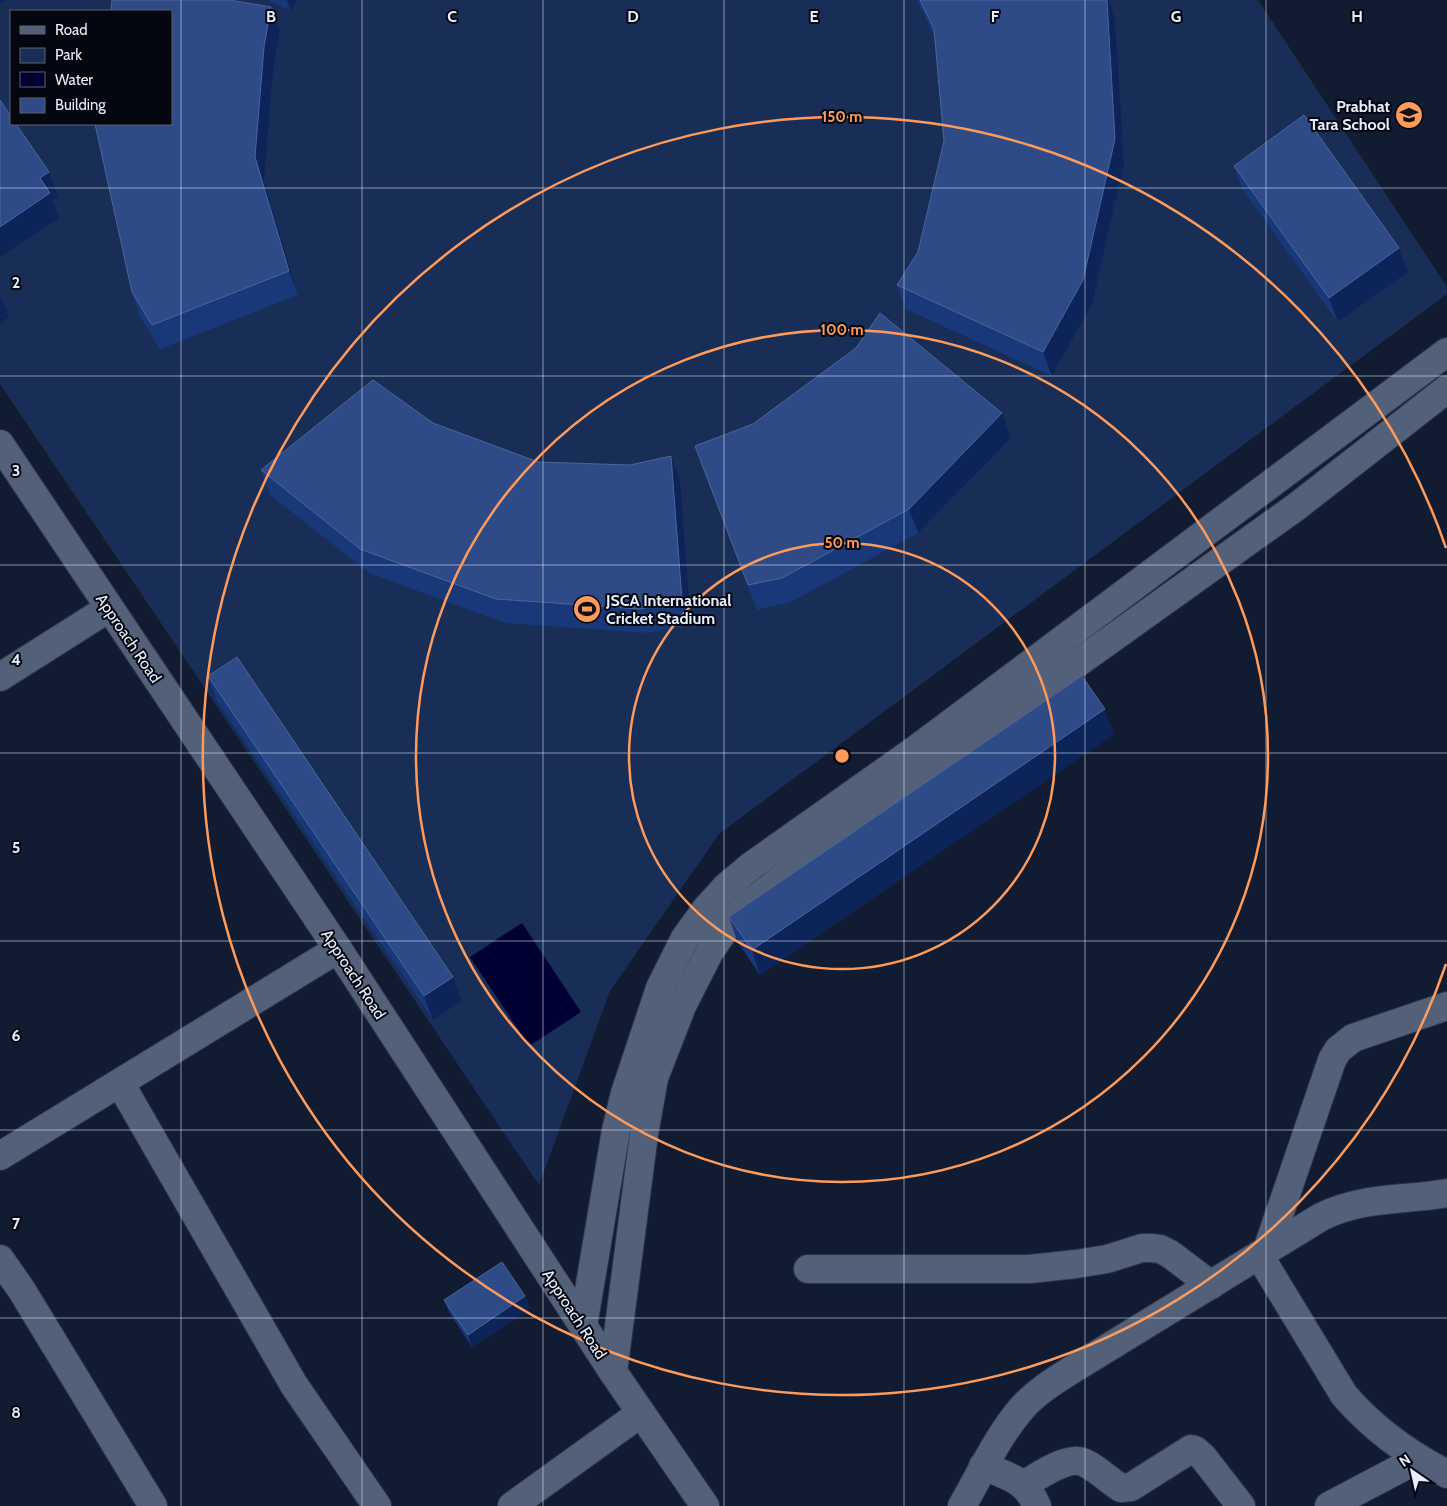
<svg xmlns="http://www.w3.org/2000/svg" width="1447" height="1506" viewBox="0 0 1447 1506" font-family="Cabin,sans-serif">
<style>
.green{fill:#192e57;fill-rule:evenodd}
.water{fill:#000032}
.lines{fill:none;stroke-linecap:round;stroke-linejoin:round}
.minor-casing{stroke:#2f3447;stroke-width:30}
.minor{stroke:#526079;stroke-width:28}
.wall{fill:#18387a}
.shaded-wall{fill:#0c2457}
.building{fill:#2e4b88;stroke:#4b659a}
.grid{fill:none;stroke:#e6eefd;stroke-width:1;stroke-opacity:0.55}
.ring{fill:none;stroke:#ff9b5a;stroke-width:2.5}
.labels{text-anchor:middle;stroke-width:4;stroke-linejoin:round;paint-order:stroke}
.poi-label{font-size:16px;font-weight:bold;fill:#e6eefd;stroke:#040710;text-anchor:end}
.street-label{font-size:16px;fill:#e6eefd;stroke:#040710}
.grid-label{font-size:16px;text-anchor:middle;font-weight:bold;fill:#e6eefd;stroke:#040710;stroke-width:4;stroke-linejoin:round;paint-order:stroke}
.centre{fill:#ff9b5a;stroke:#040710;stroke-width:2.5}
.ring-label{font-size:15px;text-anchor:middle;font-weight:bold;fill:#ff9b5a;stroke:#040710;stroke-width:4;stroke-linejoin:round;paint-order:stroke}
</style>
<rect width="100%" height="100%" fill="#111c32"/>
<path class="green" d="M0 0H1258L1447 287V294L719 834 610 991 539 1185 0 384ZM11 11H171V124H11Z"/>
<polygon class="water" points="522,923 581,1012 529,1046 470,957"/>
<g class="lines">
<g class="minor-casing">
<g id="minor">
<polyline points="0,444 338,949 613,1372 705,1506"/>
<polyline points="0,677 109,608"/>
<polyline points="120,1083 294,1385 377,1506"/>
<polyline points="0,1156 338,949"/>
<polyline points="1267,1250 1332,1060 1338,1050 1353,1038 1447,1006"/>
<path d="M1259 1255 1344 1395C1373 1429 1408 1454 1447 1474"/>
<polyline points="0,1259 21,1289 153,1506"/>
<polyline points="808,1269 1030,1269 1076,1264 1107,1259 1142,1248 1151,1248 1160,1249 1170,1254 1211,1285"/>
<polyline points="583,1326 616,1130 625,1093 660,988 685,938 706,909 726,887 751,866 915,750 1447,352"/>
<polyline points="613,1372 644,1134 654,1078 682,1006 710,951 728,925 750,903 794,869 991,725 1296,507 1447,389"/>
<path d="M983 1466C1008 1476 1026 1480 1037 1506"/>
<path d="M1023 1485C1038 1477 1068 1454 1085 1463 1098 1469 1108 1480 1121 1488L1131 1487 1191 1449 1195 1450 1203 1457 1241 1506"/>
<polyline points="512,1506 641,1413"/>
<path d="M962 1506C981 1473 997 1437 1022 1408 1038 1390 1059 1378 1078 1366L1321 1217C1363 1196 1402 1201 1447 1193"/>
<polyline points="1329,1506 1418,1459"/>
</g>
</g>
<use href="#minor" class="minor"/>
</g>
<g class="wall">
<polygon points="268,0 297,0 291,11"/>
<polygon points="917,0 1109,0 1115,19 1124,163 1092,304 1052,376 906,309 897,285 918,252 944,141 934,36"/>
<polygon points="271,7 280,31 273,71 264,181 298,295 160,349 140,317 132,292"/>
<polygon points="1234,166 1399,248 1408,272 1338,322 1243,190"/>
<polygon points="433,423 538,462 630,465 671,456 680,480 691,624 649,633 505,623 369,573 270,495 261,470"/>
<polygon points="1011,438 918,533 791,602 757,610 695,446"/>
<polygon points="208,676 453,977 462,1001 433,1020 217,701"/>
<polygon points="1114,734 760,975 737,941 729,917"/>
<polygon points="525,1296 530,1309 472,1347 449,1312 444,1300"/>
</g>
<g class="shaded-wall">
<polygon points="0,0 6,0 0,4"/>
<polygon points="287,0 297,0 291,11"/>
<polygon points="1107,0 1109,0 1115,19 1124,163 1092,304 1052,376 1043,352"/>
<polygon points="271,7 280,31 273,71 264,181 298,295 289,271 255,157 264,47"/>
<polygon points="49,172 58,197 52,200 59,218 0,257 0,227 40,178"/>
<polygon points="1399,248 1408,272 1338,322 1329,298"/>
<polygon points="2,299 9,317 0,323 0,300"/>
<polygon points="1002,413 1011,438 918,533 909,509"/>
<polygon points="671,456 680,480 691,624 682,600"/>
<polygon points="1105,709 1114,734 760,975 752,950"/>
<polygon points="453,977 462,1001 433,1020 424,996"/>
<polygon points="525,1296 530,1309 472,1347 468,1335"/>
</g>
<g class="building">
<polygon points="112,0 229,0 271,7 264,47 255,157 289,271 152,325 132,292 95,124 171,124 171,11 111,11"/>
<polygon points="920,0 1107,0 1115,139 1083,280 1043,352 897,285 918,252 944,141 934,29"/>
<polygon points="0,100 11,116 11,124 16,124 49,172 40,178 50,193 0,227"/>
<polygon points="1304,115 1399,248 1329,298 1234,166"/>
<polygon points="880,313 1002,413 909,509 782,578 748,585 695,446 753,424 856,348"/>
<polygon points="373,380 433,423 538,462 630,465 671,456 682,600 640,609 496,599 360,549 261,470"/>
<polygon points="237,657 453,977 424,996 208,676"/>
<polygon points="1082,676 1105,709 752,950 729,917"/>
<polygon points="502,1262 525,1296 468,1335 444,1300"/>
</g>
<path class="grid" d="M181 0V1506M362 0V1506M543 0V1506M724 0V1506M904 0V1506M1085 0V1506M1266 0V1506M0 188H1447M0 376H1447M0 565H1447M0 753H1447M0 941H1447M0 1130H1447M0 1318H1447"/>
<g class="ring">
<circle cx="842" cy="756" r="213"/>
<circle cx="842" cy="756" r="426"/>
<path d="M1446 964A639 639 0 1 1 1446 548"/>
</g>
<defs>
<g id="school-disc" transform="scale(1.4375)"><circle r="9.5" fill="#ff9b5a" stroke="#040710"/><path d="M0-5L7-2L0 1L-7-2ZM-4 1L0 2.5L4 1V4Q0 6-4 4Z" fill="#111"/></g>
<g id="stadium-disc" transform="scale(1.4375)"><circle r="9.5" fill="#ff9b5a" stroke="#040710"/><path d="M0-5a6.5 5 0 1 0 0 10a6.5 5 0 1 0 0-10ZM-3.5-1.8h7v3.6h-7Z" fill="#111"/></g>
</defs>
<g fill-rule="evenodd">
<use href="#school-disc" x="1409" y="115"/>
<use href="#stadium-disc" x="587" y="609"/>
</g>
<g class="labels">
<g class="poi-label">
<text x="1390" y="112">Prabhat<tspan x="1390" dy="18">Tara School</tspan></text>
<text x="606" y="606" text-anchor="start">JSCA International<tspan x="606" dy="18">Cricket Stadium</tspan></text>
</g>
<g class="street-label">
<text transform="translate(129 638) rotate(56)" y="6">Approach Road</text>
<text transform="translate(354 974) rotate(57)" y="6">Approach Road</text>
<text transform="translate(575 1314) rotate(57)" y="6">Approach Road</text>
</g>
</g>
<g class="grid-label">
<text x="271" y="22">B</text>
<text x="452" y="22">C</text>
<text x="633" y="22">D</text>
<text x="814" y="22">E</text>
<text x="995" y="22">F</text>
<text x="1176" y="22">G</text>
<text x="1357" y="22">H</text>
<text x="16" y="288">2</text>
<text x="16" y="476">3</text>
<text x="16" y="665">4</text>
<text x="16" y="853">5</text>
<text x="16" y="1041">6</text>
<text x="16" y="1229">7</text>
<text x="16" y="1418">8</text>
</g>
<circle cx="842" cy="756" r="8" class="centre"/>
<g class="ring-label">
<text x="842" y="122">150 m</text>
<text x="842" y="335">100 m</text>
<text x="842" y="548">50 m</text>
</g>
<rect x="10" y="10" width="162" height="115" fill="#040710" stroke="#5e636f"/>
<rect x="20" y="26" width="25" height="8" fill="#526079" stroke="#5e636f"/>
<text x="55" y="35" font-size="15" fill="#e6eefd">Road</text>
<rect x="20" y="48" width="25" height="15" fill="#192e57" stroke="#5e636f"/>
<text x="55" y="60" font-size="15" fill="#e6eefd">Park</text>
<rect x="20" y="72" width="25" height="15" fill="#000032" stroke="#5e636f"/>
<text x="55" y="85" font-size="15" fill="#e6eefd">Water</text>
<rect x="20" y="98" width="25" height="15" fill="#2e4b88" stroke="#5e636f"/>
<text x="55" y="110" font-size="15" fill="#e6eefd">Building</text>
<g transform="translate(1412 1471) rotate(326)" stroke="#040710" stroke-width="4" paint-order="stroke">
<path d="M0-4L9 19L0 12L-9 19Z" fill="#e6eefd"/>
<text y="-8" font-size="14" font-weight="bold" text-anchor="middle" fill="#e6eefd">N</text>
</g>
</svg>
